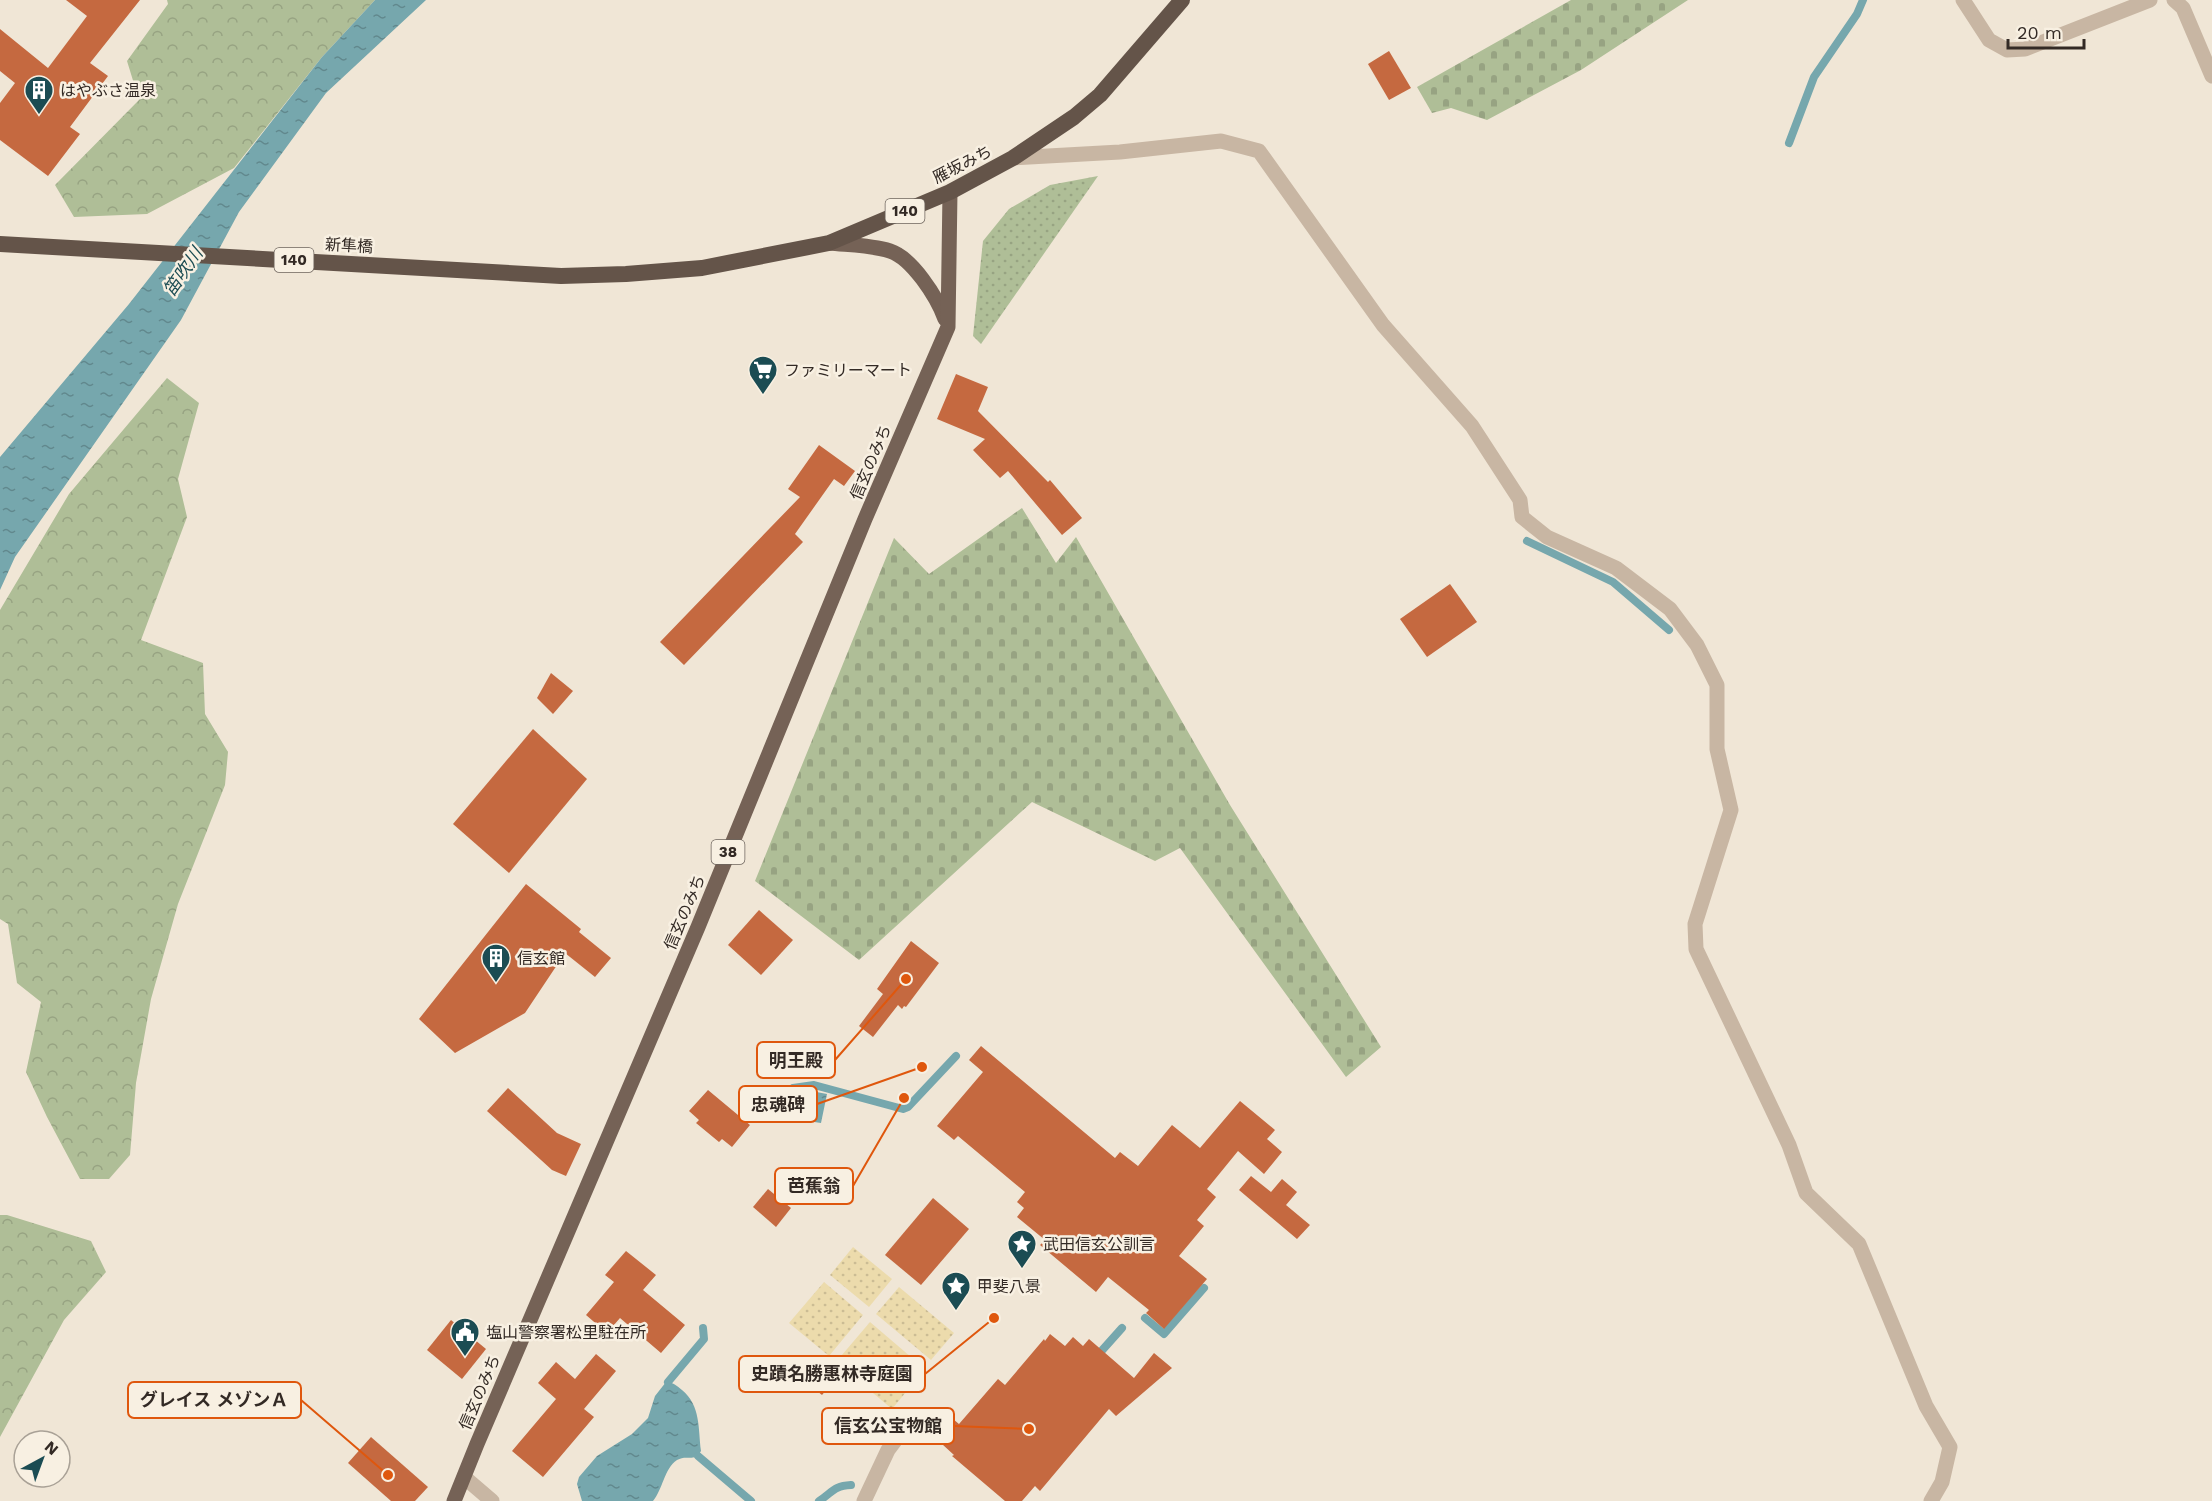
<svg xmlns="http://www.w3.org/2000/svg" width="2212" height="1501" viewBox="0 0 2212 1501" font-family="'Work Sans','Noto Sans JP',sans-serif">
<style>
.grass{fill:url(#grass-dots)}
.forest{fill:url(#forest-crowns)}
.sand{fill:url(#sand-dots)}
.cemetery{fill:url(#cemetery-stones)}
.water{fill:url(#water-ripples)}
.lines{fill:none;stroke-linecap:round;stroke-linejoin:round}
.stream{stroke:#76a7ad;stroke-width:8}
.building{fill:#c56940}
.minor{stroke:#c8b6a3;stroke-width:15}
.primary{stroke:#756256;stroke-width:15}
.trunk{stroke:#645449;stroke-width:16}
.labels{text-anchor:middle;stroke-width:5;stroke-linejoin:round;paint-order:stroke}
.shield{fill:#f8f0e2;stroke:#6e655e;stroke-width:1.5}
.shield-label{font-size:15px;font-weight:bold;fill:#332a25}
.poi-label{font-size:16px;fill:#332a25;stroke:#f8f0e2;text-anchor:start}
.street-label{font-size:16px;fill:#332a25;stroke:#f8f0e2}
.water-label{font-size:18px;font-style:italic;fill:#1b4c53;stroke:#f8f0e2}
.leader{fill:none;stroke:#df570d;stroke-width:2}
.callout-dot{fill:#df570d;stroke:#f8f0e2;stroke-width:2}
.callout{fill:#f8f0e2;stroke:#df570d;stroke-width:2}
.callout-label{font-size:18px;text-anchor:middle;font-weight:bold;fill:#332a25}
</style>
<defs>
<pattern id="grass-dots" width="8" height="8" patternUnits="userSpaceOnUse" patternTransform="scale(1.5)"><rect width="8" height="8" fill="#afbe97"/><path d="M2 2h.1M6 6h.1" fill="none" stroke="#97a382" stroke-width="1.8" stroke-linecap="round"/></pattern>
<pattern id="forest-crowns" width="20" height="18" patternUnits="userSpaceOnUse" patternTransform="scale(1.5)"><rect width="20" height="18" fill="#afbe97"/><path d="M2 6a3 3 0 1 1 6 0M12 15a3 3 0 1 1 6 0" fill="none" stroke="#97a382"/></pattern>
<pattern id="sand-dots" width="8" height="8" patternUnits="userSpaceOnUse" patternTransform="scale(1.5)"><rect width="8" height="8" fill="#ecdbac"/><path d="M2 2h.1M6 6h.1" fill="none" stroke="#cbbc94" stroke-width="1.8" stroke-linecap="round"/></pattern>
<pattern id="cemetery-stones" width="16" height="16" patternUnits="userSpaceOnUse" patternTransform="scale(1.5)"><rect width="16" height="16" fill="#afbe97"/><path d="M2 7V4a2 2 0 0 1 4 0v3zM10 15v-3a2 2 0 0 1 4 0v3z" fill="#97a382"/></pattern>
<pattern id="water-ripples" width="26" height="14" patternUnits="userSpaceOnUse" patternTransform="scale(1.5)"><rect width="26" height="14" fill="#76a7ad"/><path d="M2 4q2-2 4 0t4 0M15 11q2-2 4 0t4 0" fill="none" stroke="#61888d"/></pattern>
</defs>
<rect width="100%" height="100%" fill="#f0e6d6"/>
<polygon class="grass" points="1098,176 981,344 973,336 983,241 1009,209 1050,185"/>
<g class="forest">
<polygon points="167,0 375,0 322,57 234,168 147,214 74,217 55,185 139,100 127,61 168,4"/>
<polygon points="167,378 199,403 178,479 187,517 141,640 203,663 205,714 228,752 225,785 178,904 151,999 136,1083 130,1155 109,1179 80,1179 47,1117 26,1072 41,1002 17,983 8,924 0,919 0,610 69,494"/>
<polygon points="0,1215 7,1215 91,1241 106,1272 64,1320 0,1437"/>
</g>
<g class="sand">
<polygon points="853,1247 892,1279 869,1307 830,1275"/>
<polygon points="824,1282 863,1315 829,1356 789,1323"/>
<polygon points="899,1287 954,1333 931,1360 876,1314"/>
<polygon points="870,1322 925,1369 892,1409 836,1362"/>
</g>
<g class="cemetery">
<polygon points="1571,0 1688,0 1581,70 1487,120 1451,108 1432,113 1417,87"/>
<polygon points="1022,508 1056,563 1076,537 1230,805 1381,1047 1346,1077 1180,848 1155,861 1032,802 859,960 755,881 894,538 929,574"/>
</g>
<g class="water">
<polygon points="375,0 426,0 326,93 239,212 181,320 15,557 0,590 0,457 129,304 322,57"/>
<path d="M806 1090 827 1094 821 1123C803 1120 788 1122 793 1098L800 1091Z"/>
<path d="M666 1382C673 1382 677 1386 682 1390 701 1406 698 1428 701 1451 694 1463 687 1454 677 1460 664 1469 663 1489 653 1501H582L577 1484 579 1477 597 1456 632 1434 648 1418 655 1396Z"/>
</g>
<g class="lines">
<g class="stream">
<polyline points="1789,143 1814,77 1857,14 1863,0"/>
<polyline points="1527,541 1613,582 1669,630"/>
<polyline points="774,1105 793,1088 814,1085 903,1109 908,1107 956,1056"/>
<polyline points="1145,1318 1164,1334 1204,1288"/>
<polyline points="1097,1356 1122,1328"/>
<polyline points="668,1382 704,1339 703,1328"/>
<polyline points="698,1456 751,1501"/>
<path d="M819 1501C833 1492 833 1486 851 1485"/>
</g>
</g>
<g class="building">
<polygon points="66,0 140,0 90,63 108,76 70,127 80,134 48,176 0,140 0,103 15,83 0,71 0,29 48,68 87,16"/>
<polygon points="1389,51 1411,88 1389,100 1368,64"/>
<polygon points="956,374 988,387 978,411 1048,482 1050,480 1082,518 1062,535 1008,471 1000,478 973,450 985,439 937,419"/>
<polygon points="819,445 855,471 844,486 834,479 795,534 803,542 684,665 660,642 800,497 788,489"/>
<polygon points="1450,584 1477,622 1427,657 1400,619"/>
<polygon points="551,673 573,691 553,714 537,698"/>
<polygon points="533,729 587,779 509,873 453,824"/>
<polygon points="526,884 581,929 579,932 611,958 595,977 565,953 525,1013 455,1053 419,1019"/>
<polygon points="759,910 793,940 761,975 728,945"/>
<polygon points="911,941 939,963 906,1007 904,1006 902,1009 898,1005 873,1037 859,1026 883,994 877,989"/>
<polygon points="981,1046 1115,1158 1120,1152 1138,1166 1172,1125 1200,1148 1240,1101 1275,1130 1267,1139 1282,1152 1264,1174 1238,1151 1207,1189 1216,1197 1197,1220 1204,1226 1179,1256 1207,1279 1164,1329 1146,1313 1149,1310 1108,1277 1096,1292 1040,1245 1045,1240 1017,1217 1024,1208 1017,1202 1025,1192 958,1136 954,1140 937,1126 983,1072 969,1060"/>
<polygon points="508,1088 557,1133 581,1144 566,1176 552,1170 487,1111"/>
<polygon points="708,1090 750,1125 732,1147 722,1139 719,1142 696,1123 699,1120 689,1111"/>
<polygon points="1251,1176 1271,1192 1282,1179 1297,1192 1286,1205 1310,1225 1297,1239 1239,1190"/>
<polygon points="768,1189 791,1208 776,1227 753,1207"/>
<polygon points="933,1198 969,1229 921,1285 885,1255"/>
<polygon points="626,1251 656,1275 643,1290 685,1325 661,1353 620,1318 607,1333 586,1315 614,1282 605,1275"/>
<polygon points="451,1320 486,1349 462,1379 427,1350"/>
<polygon points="1050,1334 1065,1346 1073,1337 1083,1346 1089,1339 1134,1378 1154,1353 1172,1368 1116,1416 1109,1409 1040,1491 1035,1486 1022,1501 1005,1501 952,1456 954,1455 931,1434 947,1414 959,1424 998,1379 1005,1385 1044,1339 1045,1341"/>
<polygon points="596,1354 616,1371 584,1409 594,1417 543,1477 512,1451 556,1399 538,1383 556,1362 575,1379"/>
<polygon points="816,1358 838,1376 822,1395 800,1377"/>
<polygon points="371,1437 428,1487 415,1501 391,1501 348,1463"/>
</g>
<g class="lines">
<g class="minor">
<polyline points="1963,0 1989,40 2007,50 2025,49 2150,0"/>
<polyline points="2174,0 2183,8 2212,76"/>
<polyline points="1013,158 1120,152 1221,141 1259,151 1383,325 1472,426 1520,500 1522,517 1547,537 1616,568 1670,609 1697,645 1717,685 1717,749 1731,810 1695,924 1696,949 1789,1145 1806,1193 1859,1244 1926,1406 1950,1447 1942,1482 1931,1501"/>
<polyline points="464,1477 492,1501"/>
<polyline points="864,1501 888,1450 900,1434"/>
</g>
<g class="primary">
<path d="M829 243C848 245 871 245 890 251 912 258 937 297 945 319"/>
<polyline points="454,1501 477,1444 698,927 865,519 948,327 950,192"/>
</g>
<polyline class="trunk" points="0,244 561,276 626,274 702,268 829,243 950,192 1013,158 1074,117 1100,95 1182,0"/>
</g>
<defs>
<g id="building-pin" transform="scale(1.5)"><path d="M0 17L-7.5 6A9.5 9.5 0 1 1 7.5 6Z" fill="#1b4c53" stroke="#f8f0e2"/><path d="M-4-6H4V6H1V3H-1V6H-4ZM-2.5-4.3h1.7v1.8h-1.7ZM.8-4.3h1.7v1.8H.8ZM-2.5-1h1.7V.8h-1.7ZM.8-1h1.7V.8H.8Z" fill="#fff"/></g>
<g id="supermarket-pin" transform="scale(1.5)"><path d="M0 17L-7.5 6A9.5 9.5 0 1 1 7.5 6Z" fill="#1b4c53" stroke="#f8f0e2"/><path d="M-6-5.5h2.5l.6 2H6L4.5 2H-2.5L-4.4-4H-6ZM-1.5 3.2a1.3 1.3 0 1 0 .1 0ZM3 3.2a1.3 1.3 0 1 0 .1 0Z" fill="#fff"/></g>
<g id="sight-pin" transform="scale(1.5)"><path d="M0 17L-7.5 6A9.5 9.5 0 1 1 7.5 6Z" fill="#1b4c53" stroke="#f8f0e2"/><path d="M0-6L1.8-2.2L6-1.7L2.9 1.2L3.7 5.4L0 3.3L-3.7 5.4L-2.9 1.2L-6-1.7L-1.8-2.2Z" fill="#fff"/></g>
<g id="civic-pin" transform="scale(1.5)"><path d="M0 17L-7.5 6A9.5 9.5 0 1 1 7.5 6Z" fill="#1b4c53" stroke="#f8f0e2"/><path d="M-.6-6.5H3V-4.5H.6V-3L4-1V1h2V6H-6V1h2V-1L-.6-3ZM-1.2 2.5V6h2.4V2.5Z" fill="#fff"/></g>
</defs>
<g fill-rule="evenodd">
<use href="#building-pin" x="39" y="90"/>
<use href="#supermarket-pin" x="763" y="370"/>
<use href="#building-pin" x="496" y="958"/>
<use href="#sight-pin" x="1022" y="1244"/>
<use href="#sight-pin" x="956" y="1286"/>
<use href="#civic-pin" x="465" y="1332"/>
</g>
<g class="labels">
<g class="shield">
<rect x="885.5" y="199" width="39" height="24" rx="4.5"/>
<rect x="274.5" y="248" width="39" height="24" rx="4.5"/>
<rect x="711.5" y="840" width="33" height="24" rx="4.5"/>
</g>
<g class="shield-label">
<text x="905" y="216">140</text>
<text x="294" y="265">140</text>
<text x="728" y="857">38</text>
</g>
<g class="poi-label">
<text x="60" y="96">はやぶさ温泉</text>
<text x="784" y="376">ファミリーマート</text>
<text x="517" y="964">信玄館</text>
<text x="1043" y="1250">武田信玄公訓言</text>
<text x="977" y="1292">甲斐八景</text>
<text x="486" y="1338">塩山警察署松里駐在所</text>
</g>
<g class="street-label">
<text transform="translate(962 164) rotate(-27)" y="6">雁坂みち</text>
<text transform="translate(349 245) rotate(3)" y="6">新隼橋</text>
<text transform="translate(870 462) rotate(-67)" y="6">信玄のみち</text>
<text transform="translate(684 912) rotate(-67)" y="6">信玄のみち</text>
<text transform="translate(479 1392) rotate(-67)" y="6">信玄のみち</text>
</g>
<g class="water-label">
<text transform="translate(183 272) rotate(-55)" y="6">笛吹川</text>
</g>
</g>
<path class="leader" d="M906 979L835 1060M922 1067L817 1104M904 1098L853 1186M994 1318L925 1374M388 1475L301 1400M1029 1429L954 1426"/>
<g class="callout-dot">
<circle cx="906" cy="979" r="6"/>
<circle cx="922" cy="1067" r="6"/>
<circle cx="904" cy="1098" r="6"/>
<circle cx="994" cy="1318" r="6"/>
<circle cx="388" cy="1475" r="6"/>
<circle cx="1029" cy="1429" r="6"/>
</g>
<g class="callout">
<rect x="757" y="1042" width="78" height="36" rx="6"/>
<rect x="739" y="1086" width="78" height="36" rx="6"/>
<rect x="775" y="1168" width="78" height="36" rx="6"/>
<rect x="739" y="1356" width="186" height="36" rx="6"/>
<rect x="128" y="1382" width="173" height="36" rx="6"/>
<rect x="822" y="1408" width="132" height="36" rx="6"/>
</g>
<g class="callout-label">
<text x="796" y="1067">明王殿</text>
<text x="778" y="1111">忠魂碑</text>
<text x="814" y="1192">芭蕉翁</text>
<text x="832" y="1380">史蹟名勝惠林寺庭園</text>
<text x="214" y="1406">グレイス メゾンＡ</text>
<text x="888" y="1432">信玄公宝物館</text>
</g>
<g transform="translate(42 1459) rotate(41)"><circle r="28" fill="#f8f0e2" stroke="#a9a196" stroke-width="1.5"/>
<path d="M0-4.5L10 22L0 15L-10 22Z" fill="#1b4c53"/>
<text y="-9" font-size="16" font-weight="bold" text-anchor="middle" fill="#332a25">N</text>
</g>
<path d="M2008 39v9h76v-9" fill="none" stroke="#332a25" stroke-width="3"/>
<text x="2017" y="39" font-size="18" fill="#332a25" stroke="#f8f0e2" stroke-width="4.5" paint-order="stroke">20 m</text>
</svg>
